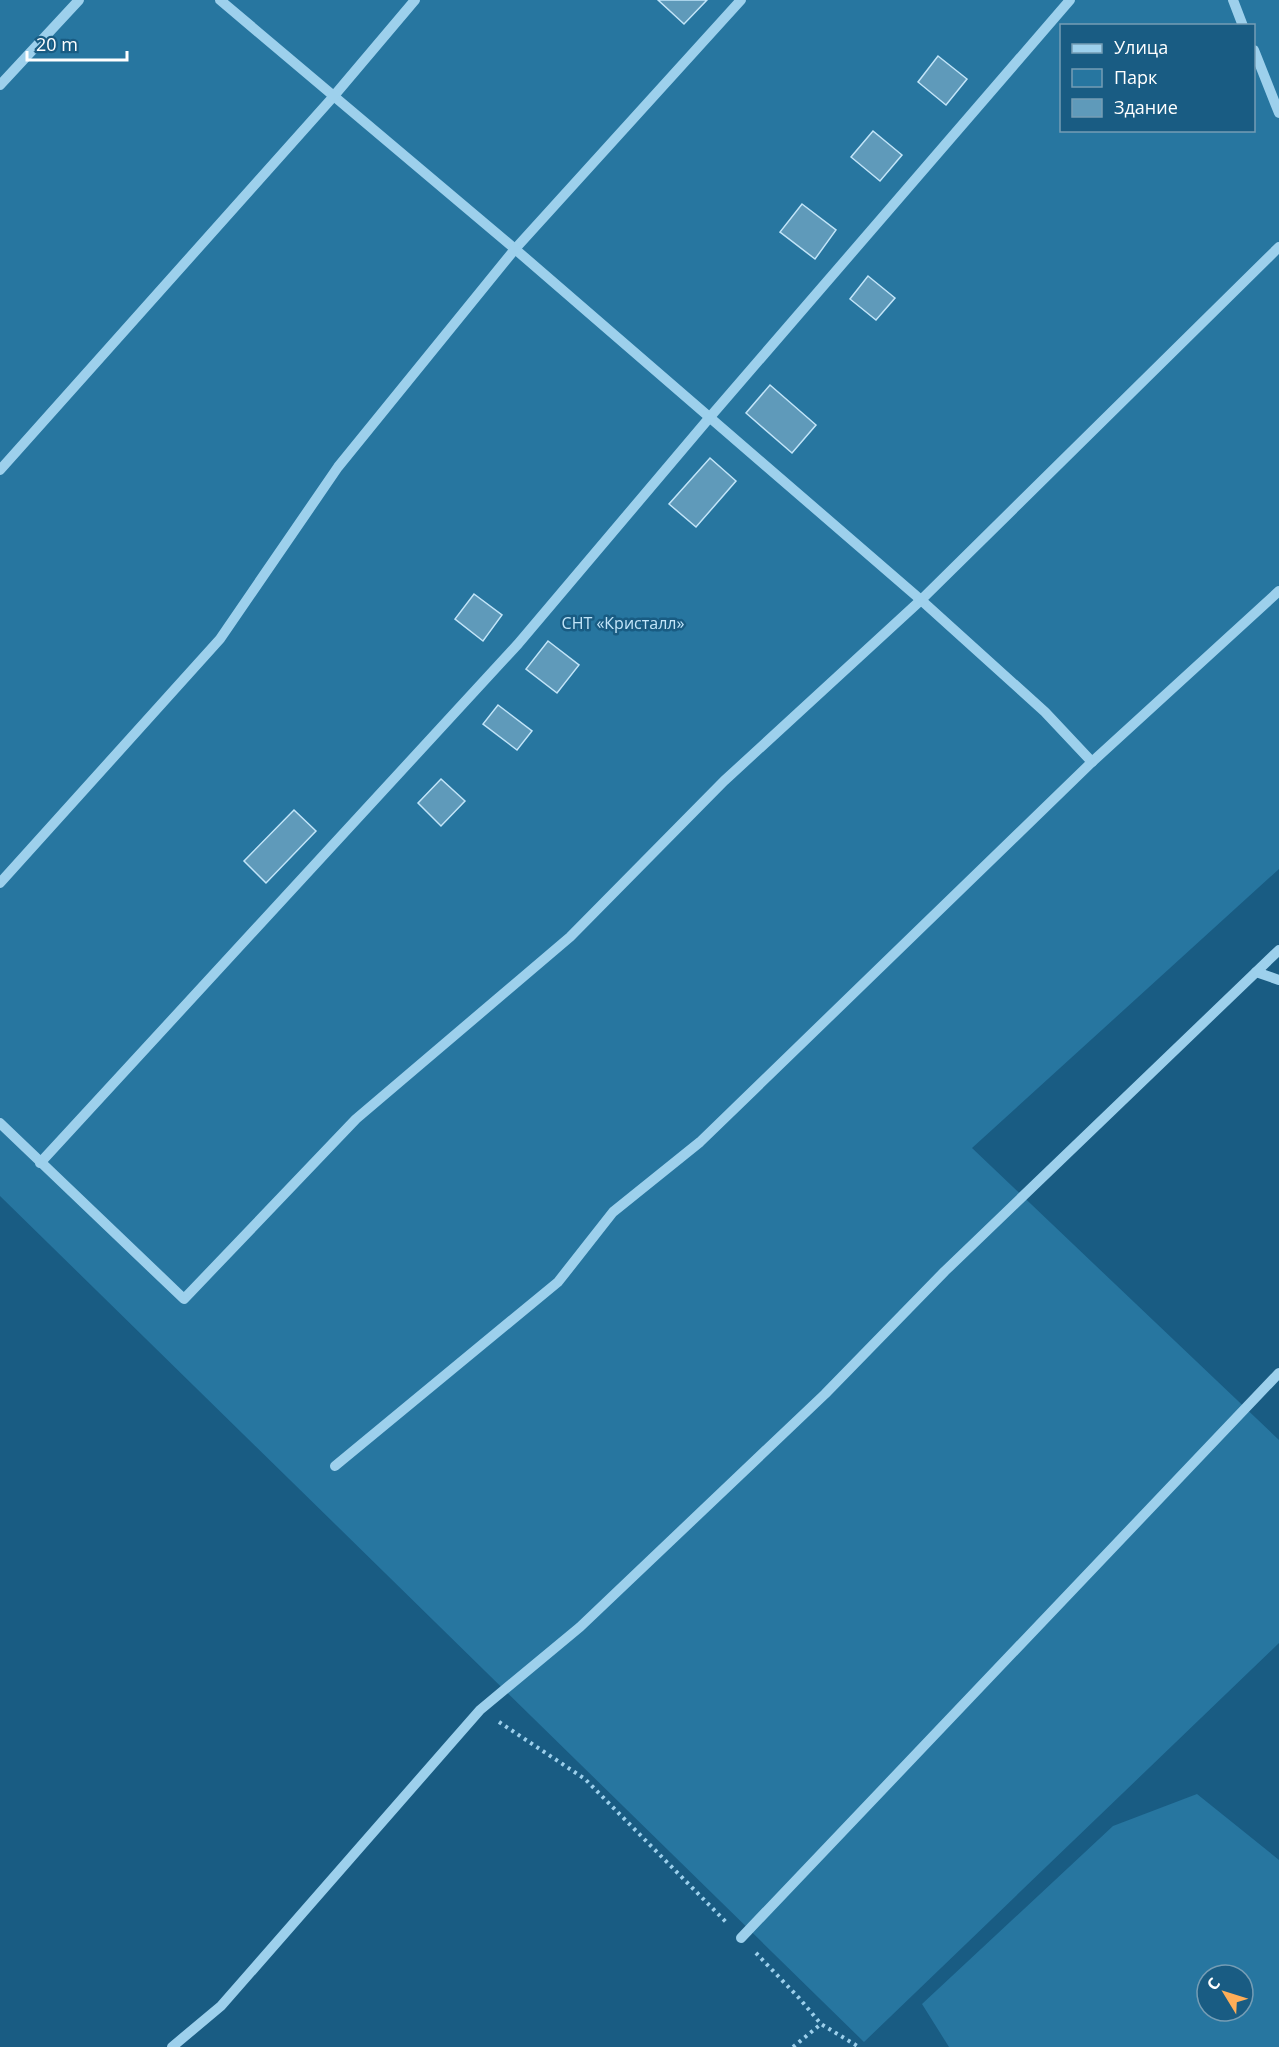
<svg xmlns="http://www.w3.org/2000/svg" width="1279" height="2047" viewBox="0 0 1279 2047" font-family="'Open Sans',sans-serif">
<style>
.green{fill:#2776a0;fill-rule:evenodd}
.building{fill:#5f9aba;stroke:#c2e5f9;stroke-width:1.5}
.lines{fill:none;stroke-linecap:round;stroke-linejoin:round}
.path{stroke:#9dd0ec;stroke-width:4;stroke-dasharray:3 4.5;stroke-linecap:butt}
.minor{stroke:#9dd0ec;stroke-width:10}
.labels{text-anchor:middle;stroke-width:5;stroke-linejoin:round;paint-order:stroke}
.park-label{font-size:16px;fill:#c2e5f9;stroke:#195c83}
</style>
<rect width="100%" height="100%" fill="#195c83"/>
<g class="green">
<path d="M0 0H1279V869L972 1148 1279 1440V1643L864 2042 0 1196ZM1062 26H1254V130H1062Z"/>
<path d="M1197 1794 1279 1860V2047H949L922 2004 1113 1826ZM1207 1975H1243V2011H1207Z"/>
</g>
<g class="building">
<polygon points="658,0 707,0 684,24"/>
<polygon points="938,56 967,79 946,105 918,82"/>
<polygon points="873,131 902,155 880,181 851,157"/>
<polygon points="802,204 836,230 815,259 780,232"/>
<polygon points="868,276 895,298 876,320 850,299"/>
<polygon points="770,385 816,425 792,453 746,413"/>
<polygon points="710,458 736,481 696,527 669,504"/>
<polygon points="474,594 502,615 483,641 455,619"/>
<polygon points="548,641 579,665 557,693 526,669"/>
<polygon points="498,705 532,731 517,750 483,724"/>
<polygon points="441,779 465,801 441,826 418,803"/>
<polygon points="294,810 316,831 266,883 244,861"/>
</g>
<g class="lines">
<g class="path">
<polyline points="499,1722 585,1779 726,1922"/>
<polyline points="756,1953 799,1998 821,2024 859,2047"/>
<polyline points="793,2047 821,2024"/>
</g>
<g class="minor">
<polyline points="220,0 515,249 921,600 1045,712 1092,762"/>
<polyline points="1233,0 1243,26"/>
<polyline points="1254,50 1279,113"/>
<polyline points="0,85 79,0"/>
<polyline points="0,470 333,97 415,0"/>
<polyline points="0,883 220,639 338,467 515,249 741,0"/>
<polyline points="1256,972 1279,980"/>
<polyline points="0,1123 184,1299 356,1119 570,937 724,781 921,600 1279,247"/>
<polyline points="40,1163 518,644 710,417 1070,0"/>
<polyline points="335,1466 558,1282 613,1212 700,1142 1092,762 1279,591"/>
<polyline points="741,1938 1279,1373"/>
<polyline points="172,2047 221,2006 480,1710 580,1627 825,1394 945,1271 1279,950"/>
</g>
</g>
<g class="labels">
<g class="park-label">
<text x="623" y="629">СНТ «Кристалл»</text>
</g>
</g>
<rect x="1060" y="24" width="195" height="108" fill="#195c83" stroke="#759db5" stroke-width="1.5"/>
<rect x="1072" y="44" width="30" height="9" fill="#9dd0ec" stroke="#759db5" stroke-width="1.5"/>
<text x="1114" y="54" font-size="18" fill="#ffffff">Улица</text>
<rect x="1072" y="69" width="30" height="18" fill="#2776a0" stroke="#759db5" stroke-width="1.5"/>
<text x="1114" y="84" font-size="18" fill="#ffffff">Парк</text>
<rect x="1072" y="99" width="30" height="18" fill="#5f9aba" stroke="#759db5" stroke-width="1.5"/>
<text x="1114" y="114" font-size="18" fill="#ffffff">Здание</text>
<g transform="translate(1225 1993) rotate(308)"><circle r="28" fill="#195c83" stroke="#759db5" stroke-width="1.5"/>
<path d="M0-4.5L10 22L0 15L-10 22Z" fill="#ffae58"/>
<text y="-9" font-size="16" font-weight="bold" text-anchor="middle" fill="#ffffff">С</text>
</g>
<path d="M27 51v9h100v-9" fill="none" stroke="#ffffff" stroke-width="3"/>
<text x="36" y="51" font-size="18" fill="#ffffff" stroke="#195c83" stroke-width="4.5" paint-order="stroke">20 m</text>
</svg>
